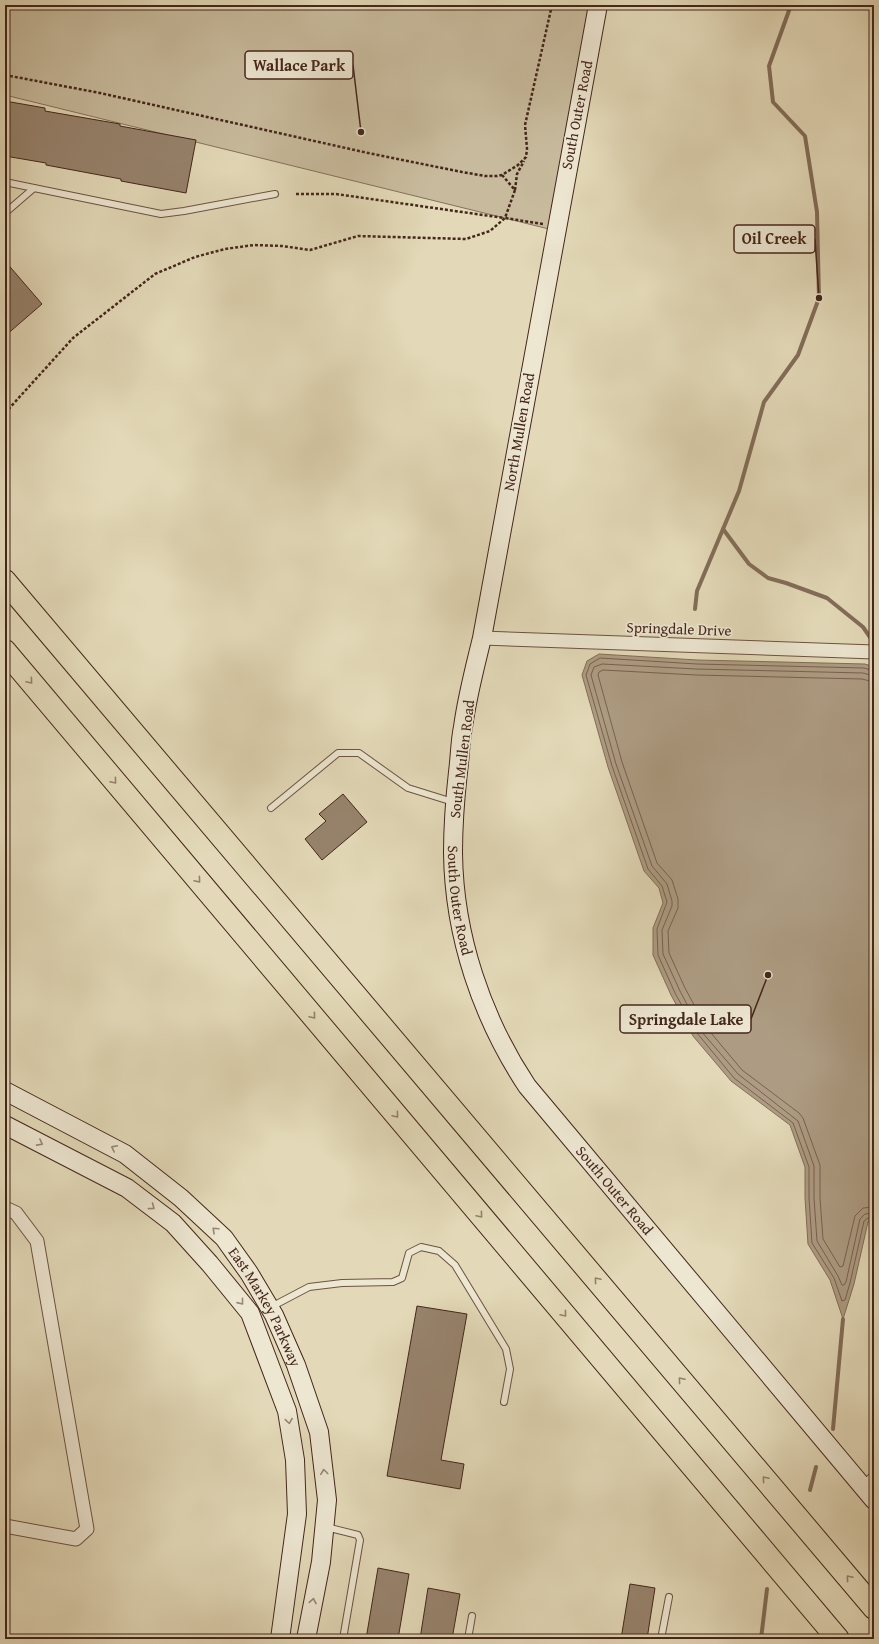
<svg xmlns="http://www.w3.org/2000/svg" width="879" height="1644" viewBox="0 0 879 1644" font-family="'Gentium Book Plus',serif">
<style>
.green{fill:#c8bb9d;stroke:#86705c}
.water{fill:#ad9c83;stroke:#836d59}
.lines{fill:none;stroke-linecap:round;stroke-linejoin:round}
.shore{stroke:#78614f;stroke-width:1}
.stream{stroke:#836d59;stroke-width:4}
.building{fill:#97836d;stroke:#44261b}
.lane-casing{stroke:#6c5342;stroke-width:8}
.street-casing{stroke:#6c5342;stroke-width:15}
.secondary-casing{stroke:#44261b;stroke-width:20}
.highway-casing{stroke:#44261b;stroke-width:24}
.path{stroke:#44261b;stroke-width:2.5;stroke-dasharray:3 2;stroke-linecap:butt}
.lane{stroke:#ede6d1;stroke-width:6}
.street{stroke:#ede6d1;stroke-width:13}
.secondary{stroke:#ede6d1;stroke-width:18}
.highway{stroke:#e3d9b8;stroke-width:22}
.oneway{stroke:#94806a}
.oneway2{stroke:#988676}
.labels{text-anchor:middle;stroke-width:3.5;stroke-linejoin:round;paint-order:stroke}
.street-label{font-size:15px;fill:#44261b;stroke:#ede6d1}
.leader{fill:none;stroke:#44261b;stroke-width:1.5}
.callout-dot{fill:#44261b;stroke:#ede6d1;stroke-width:1.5}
.callout{fill:#ede6d1;stroke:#44261b;stroke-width:1.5}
.callout-label{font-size:16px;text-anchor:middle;font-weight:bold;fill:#44261b}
</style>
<rect width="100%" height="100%" fill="#e3d9b8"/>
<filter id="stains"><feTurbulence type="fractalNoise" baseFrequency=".005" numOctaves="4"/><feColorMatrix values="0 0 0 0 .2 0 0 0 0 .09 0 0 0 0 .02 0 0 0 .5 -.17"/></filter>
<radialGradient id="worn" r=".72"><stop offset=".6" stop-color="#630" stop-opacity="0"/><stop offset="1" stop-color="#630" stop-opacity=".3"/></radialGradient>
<polygon class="green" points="5,5 590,5 549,229 5,95"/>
<polygon class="water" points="599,654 697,660 865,664 874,667 874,1222 868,1222 854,1284 843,1319 830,1280 808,1244 805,1198 805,1167 790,1125 731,1081 693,1036 671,995 653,955 653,928 663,903 659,888 644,871 608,767 582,675 587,661"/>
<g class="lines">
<g class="shore">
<polyline points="874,671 864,668 697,664 600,658 590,664 586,675 612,766 648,869 662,886 667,902 657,929 658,955 675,993 697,1033 734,1078 793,1123 809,1167 809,1198 812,1243 834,1278 842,1301 845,1300 850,1283 864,1221 868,1218 874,1218"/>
<polyline points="874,676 863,673 696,669 602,664 594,667 591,675 616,764 652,866 667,884 672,901 672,906 662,930 663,954 680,991 701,1031 738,1074 798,1121 814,1166 814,1198 817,1241 838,1276 842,1285 844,1285 846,1282 860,1219 865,1214 874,1213"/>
<polyline points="874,682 862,679 696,675 603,670 599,672 598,675 622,762 657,863 672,880 678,899 678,908 668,931 669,953 685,988 706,1027 742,1070 799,1113 803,1118 820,1165 820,1198 823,1239 840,1267 843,1266 855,1216 863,1208 874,1207"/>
</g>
<g class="stream">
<polyline points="723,529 749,564 768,578 786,583 827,598 863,627 874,643"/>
<polyline points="695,609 697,591 739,491 764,402 798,355 819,298 817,212 805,136 773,102 769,66 791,5"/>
<polyline points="833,1429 843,1319"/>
<polyline points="810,1490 816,1467"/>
<polyline points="761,1639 767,1589"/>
</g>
</g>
<g class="building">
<polygon points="5,101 45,108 45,111 120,124 120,126 196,140 186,193 121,181 121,179 46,165 46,163 5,156"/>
<polygon points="5,261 42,304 5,336"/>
<polygon points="343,794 367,822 322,860 305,839 326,821 319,814"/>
<polygon points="417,1306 467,1314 441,1460 464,1464 460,1489 387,1476"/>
<polygon points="378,1568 409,1574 398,1639 366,1639"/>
<polygon points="630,1584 655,1588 647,1639 621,1639"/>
<polygon points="428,1588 460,1594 452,1639 420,1639"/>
</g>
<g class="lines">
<g class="lane-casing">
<g id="lane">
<polyline points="5,182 34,188 5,213"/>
<polyline points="34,188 161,214 184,211 275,194"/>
<polyline points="271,808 338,753 359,753 408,788 453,802"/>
<polyline points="271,1307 309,1287 342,1283 393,1282 402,1278 409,1253 421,1247 439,1251 455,1265 506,1349 510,1369 504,1402"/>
<polyline points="326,1527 358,1535 360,1540 343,1639"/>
<polyline points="468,1639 472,1616"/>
<polyline points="661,1639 669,1597"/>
</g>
</g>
<g class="street-casing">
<g id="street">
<polyline points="482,638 874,652"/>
<polyline points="5,1208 16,1213 37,1241 87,1529 76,1539 5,1526"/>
<polyline points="864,1488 874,1479"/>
</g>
</g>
<g class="secondary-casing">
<g id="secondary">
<path id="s1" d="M598 5 482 638C475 667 467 697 463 727 460 741 460 757 458 772 455 799 453 826 453 853 454 936 482 1018 527 1086L874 1500"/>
<path id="s2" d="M5 1091 125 1154 181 1198 224 1238 249 1273 274 1315 296 1365 319 1432 327 1500 321 1562 306 1639"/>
<polyline points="5,1125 127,1188 173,1223 210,1264 250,1313 287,1411 295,1460 297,1514 280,1639"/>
</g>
</g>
<g class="highway-casing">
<g id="highway">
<polyline points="5,581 874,1608"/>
<polyline points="5,651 838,1639"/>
</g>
</g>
<g class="path">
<polyline points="5,75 100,93 368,153 462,172 485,176 497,176 502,175 518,165 526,157 527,149 525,125 552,5"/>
<polyline points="502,175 515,190 505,218 543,224"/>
<polyline points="515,190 517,174 524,161"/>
<polyline points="296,194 336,194 504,218"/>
<polyline points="5,413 73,338 155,274 195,257 225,249 254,245 282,246 310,250 358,236 466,239 490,231 505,218"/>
</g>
<use href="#lane" class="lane"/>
<use href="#street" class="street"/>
<use href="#secondary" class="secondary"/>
<use href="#highway" class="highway"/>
</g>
<defs><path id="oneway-chevron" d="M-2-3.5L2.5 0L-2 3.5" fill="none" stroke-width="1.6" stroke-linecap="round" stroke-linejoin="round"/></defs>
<g class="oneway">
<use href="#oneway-chevron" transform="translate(30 681) rotate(50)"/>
<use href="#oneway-chevron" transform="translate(114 781) rotate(50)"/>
<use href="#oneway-chevron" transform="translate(198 880) rotate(50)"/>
<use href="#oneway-chevron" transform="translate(313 1016) rotate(50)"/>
<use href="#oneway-chevron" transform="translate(396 1115) rotate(50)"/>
<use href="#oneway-chevron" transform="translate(480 1215) rotate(50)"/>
<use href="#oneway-chevron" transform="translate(597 1280) rotate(-130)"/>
<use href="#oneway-chevron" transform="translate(564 1314) rotate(50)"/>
<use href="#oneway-chevron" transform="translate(681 1380) rotate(-130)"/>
<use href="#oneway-chevron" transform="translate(765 1479) rotate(-130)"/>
<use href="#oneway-chevron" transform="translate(849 1578) rotate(-130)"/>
</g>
<g class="oneway2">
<use href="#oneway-chevron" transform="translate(40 1143) rotate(28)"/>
<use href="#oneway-chevron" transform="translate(114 1148) rotate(-153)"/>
<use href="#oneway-chevron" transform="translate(152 1207) rotate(37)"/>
<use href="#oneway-chevron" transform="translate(215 1230) rotate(-137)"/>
<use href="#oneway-chevron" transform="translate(241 1302) rotate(51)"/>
<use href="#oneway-chevron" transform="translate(289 1421) rotate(81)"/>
<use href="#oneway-chevron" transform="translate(324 1472) rotate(-97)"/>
<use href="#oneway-chevron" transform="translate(313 1601) rotate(-79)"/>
</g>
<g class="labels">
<g class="street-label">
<text transform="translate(577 115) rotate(-79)" y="5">South Outer Road</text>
<text transform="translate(519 432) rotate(-80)" y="5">North Mullen Road</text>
<text transform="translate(679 629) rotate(2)" y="5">Springdale Drive</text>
<text transform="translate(462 759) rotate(-83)" y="5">South Mullen Road</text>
<text dy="5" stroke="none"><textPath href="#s1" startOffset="909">South Outer Road</textPath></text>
<text dy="5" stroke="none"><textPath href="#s1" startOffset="1245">South Outer Road</textPath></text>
<text dy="5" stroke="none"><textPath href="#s2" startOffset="346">East Markey Parkway</textPath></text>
</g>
</g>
<path class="leader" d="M361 132L353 65M819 298L815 239M768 975L751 1019"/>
<g class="callout-dot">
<circle cx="361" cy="132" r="4"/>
<circle cx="819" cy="298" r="4"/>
<circle cx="768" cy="975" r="4"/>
</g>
<g class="callout">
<rect x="245" y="51" width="108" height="28" rx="4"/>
<rect x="734" y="225" width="81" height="28" rx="4"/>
<rect x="620" y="1005" width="131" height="28" rx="4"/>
</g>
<g class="callout-label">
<text x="299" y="71">Wallace Park</text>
<text x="774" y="244">Oil Creek</text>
<text x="686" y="1025">Springdale Lake</text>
</g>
<rect width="879" height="1644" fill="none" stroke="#e3d9b8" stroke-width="20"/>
<rect x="6" y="6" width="867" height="1632" fill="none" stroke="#44261b" stroke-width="2"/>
<rect x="10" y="10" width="859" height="1624" fill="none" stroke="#44261b"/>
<rect width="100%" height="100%" filter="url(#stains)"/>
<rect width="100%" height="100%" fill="url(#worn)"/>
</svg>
